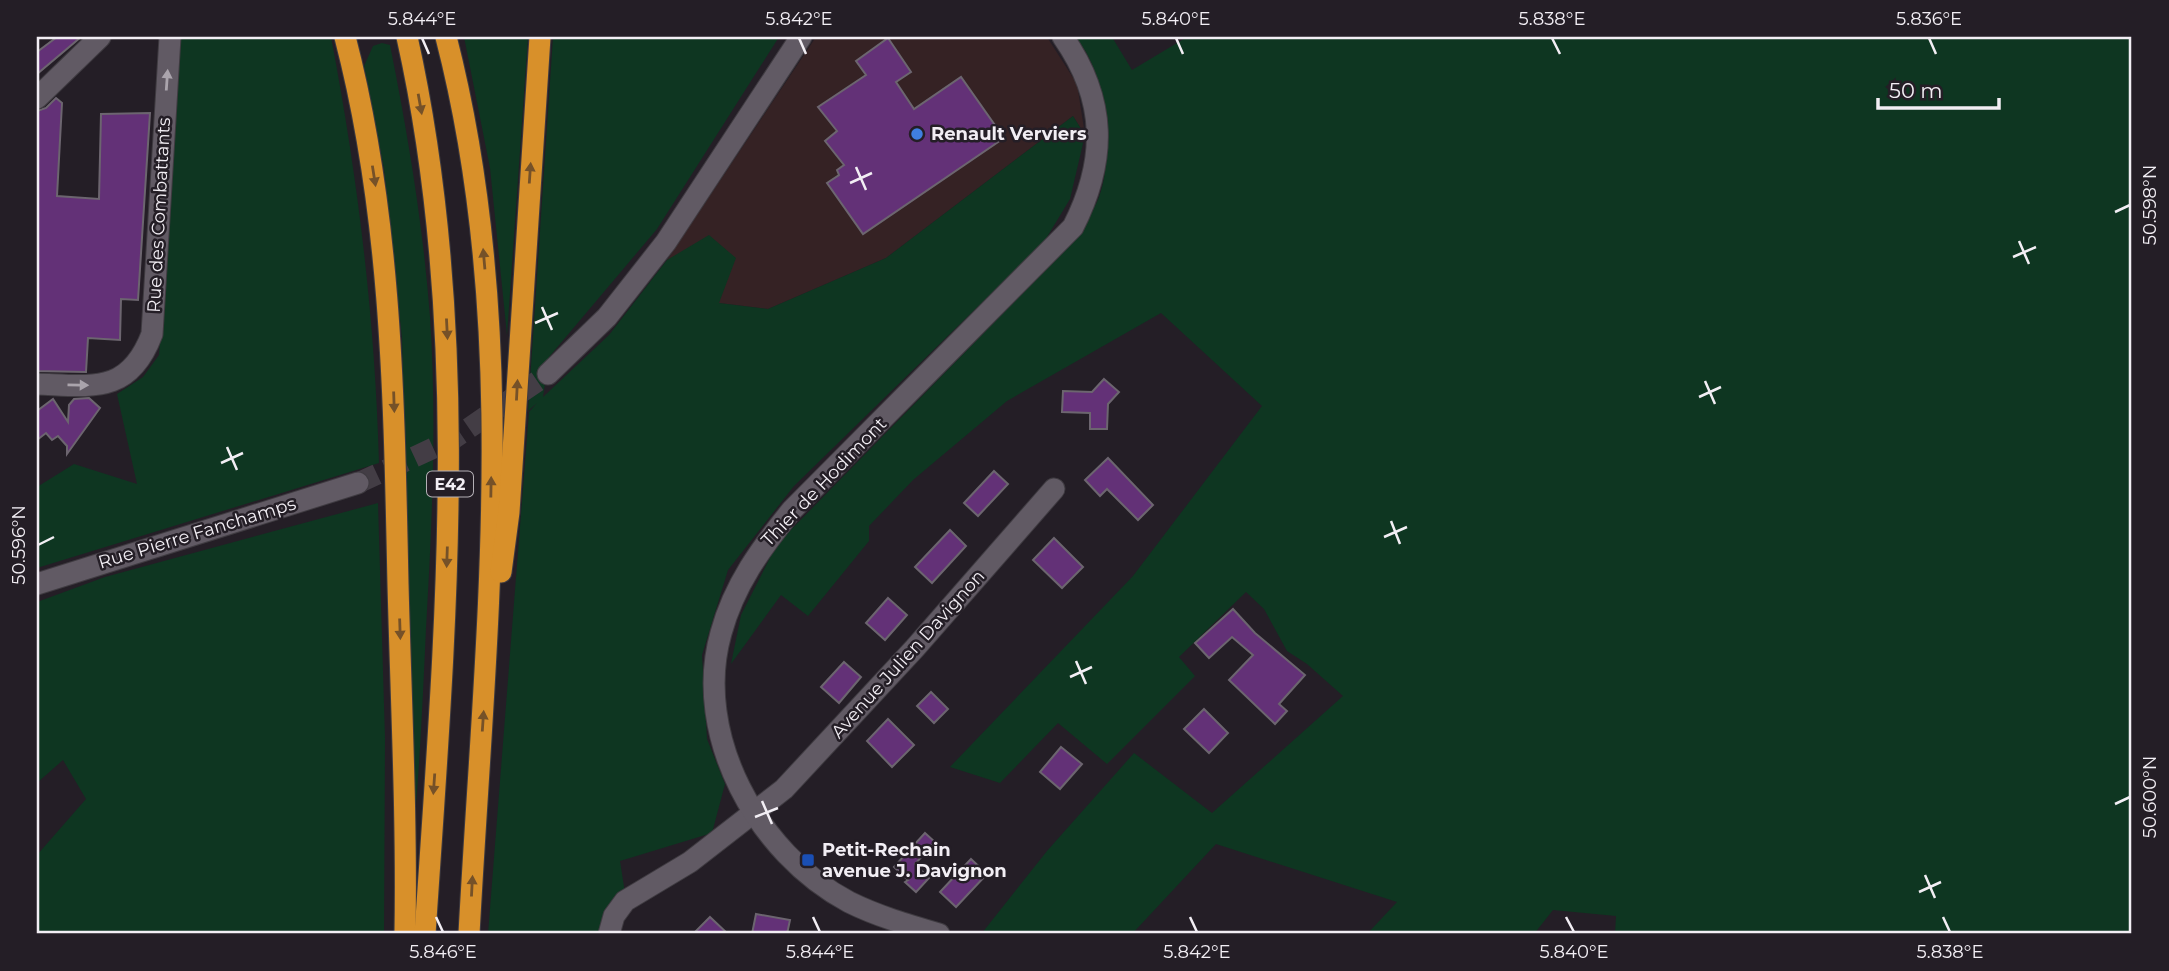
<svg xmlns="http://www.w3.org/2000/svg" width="2169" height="971" viewBox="0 0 2169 971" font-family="Montserrat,sans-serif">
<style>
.industrial{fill:#352224}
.green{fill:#0e3621}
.building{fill:#633177;stroke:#6c656f;stroke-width:2}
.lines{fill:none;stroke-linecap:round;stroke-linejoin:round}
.minor-tunnel{stroke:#433d45;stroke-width:21;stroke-dasharray:21 10;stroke-linecap:butt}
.minor-casing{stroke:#3f3b41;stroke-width:23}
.highway-casing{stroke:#3f3b41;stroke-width:23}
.minor{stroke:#615a64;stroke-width:21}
.highway{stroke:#d8902a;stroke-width:21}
.oneway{fill:#aaa4ac}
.oneway2{fill:#755128}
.ticks{fill:none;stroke:#f2eef4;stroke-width:2.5}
.shop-dot{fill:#3f7fe0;stroke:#241e26;stroke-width:2.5}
.transit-dot{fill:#1a4fb4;stroke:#241e26;stroke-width:2.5}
.labels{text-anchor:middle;stroke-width:5;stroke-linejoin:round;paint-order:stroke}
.shield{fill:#241e26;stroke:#b4b0b6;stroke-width:2}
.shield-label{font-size:16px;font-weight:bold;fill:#f2eef4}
.poi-label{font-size:18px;font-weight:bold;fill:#f2eef4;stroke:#241e26;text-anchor:start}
.street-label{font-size:18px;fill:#f2eef4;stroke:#241e26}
.neatline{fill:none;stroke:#f2eef4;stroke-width:2.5}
.ticks-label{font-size:18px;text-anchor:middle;fill:#f2eef4}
</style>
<rect width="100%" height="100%" fill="#241e26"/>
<polygon class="industrial" points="816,37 1047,37 1077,84 1085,135 1073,116 886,258 768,309 719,303 667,260"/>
<g class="green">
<path d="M181 37H331C358 178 375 319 379 463L37 568V487L74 464 137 484 117 394 143 377 159 355Z"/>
<polygon points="464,37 528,37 507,335 490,168"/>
<polygon points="553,37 779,37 657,229 549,357 543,397 609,335 667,260 709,235 736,258 719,303 768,309 886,258 1073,116 1085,135 1070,199 1044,242 794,486 728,570 702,655 707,739 725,784 712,833 620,861 625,893 602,934 488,934 529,412 537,403 528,411"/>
<path d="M1075 37H1112L1132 70 1187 37H2132V934H1615L1616 916 1553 910 1534 934H1367L1397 902 1216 844 1132 934 982 933 1047 851 1134 753 1212 813 1343 696 1307 664 1287 651 1264 609 1246 592 1179 657 1195 676 1107 764 1058 723 1000 783 950 767 1133 576 1262 406 1161 313 1007 401 913 480 869 526V541L808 616 781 595 731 664 741 615 777 544 1079 236C1085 223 1094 210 1099 197 1115 154 1107 71 1075 37Z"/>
<path d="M382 43 390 45C408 135 423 225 430 317 437 420 432 525 426 628 423 695 420 762 414 829L402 338 384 169 364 66 373 46Z"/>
<polygon points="378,503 385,738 384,934 37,934 37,855 86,799 63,760 37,783 37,602 105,577"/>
</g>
<g class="building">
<polygon points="57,37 81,37 37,74 37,52"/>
<polygon points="888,38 911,72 896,82 914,109 961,77 1004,138 863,234 827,183 839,175 837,170 844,165 825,141 837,131 818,107 866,75 856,61"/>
<polygon points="56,98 62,103 57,196 99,199 101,114 150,113 138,300 121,299 120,340 88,338 86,372 37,371 37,111 46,108"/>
<polygon points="1104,379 1119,392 1108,404 1107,429 1090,429 1090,413 1062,412 1063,391 1092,392"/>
<polygon points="89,398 100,408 67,454 67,446 58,436 52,440 46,433 37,440 37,411 53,399 68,422 69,405 74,399"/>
<polygon points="1108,458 1153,505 1138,520 1107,489 1100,496 1085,480"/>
<polygon points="994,471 1008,484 978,516 964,503"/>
<polygon points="950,530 966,546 932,583 915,567"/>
<polygon points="1054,538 1083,567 1062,588 1033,560"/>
<polygon points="888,598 907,615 885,640 866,623"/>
<polygon points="1233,609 1255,633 1305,675 1279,704 1287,711 1275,724 1229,680 1253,655 1232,637 1209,658 1195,643"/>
<polygon points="844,662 861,677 839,703 821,687"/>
<polygon points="931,692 948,709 934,723 917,706"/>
<polygon points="1204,709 1228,733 1209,753 1184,729"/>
<polygon points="888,719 914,745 892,767 867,741"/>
<polygon points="1061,747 1082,764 1060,789 1040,772"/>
<polygon points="925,833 935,842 915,864 929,878 916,892 905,882 908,880 894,867"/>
<polygon points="971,859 987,874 956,907 940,892"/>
<polygon points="756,914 790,920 787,934 752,934"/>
<polygon points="710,917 728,934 693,934"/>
</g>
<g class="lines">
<polyline class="minor-tunnel" points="358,483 453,439 548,374"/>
<g class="minor-casing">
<g id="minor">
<polyline points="37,98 100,37"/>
<polyline points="548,374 607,317 666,242 801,37"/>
<path d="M37 384C92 386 129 395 152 334L170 37"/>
<polyline points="37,584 358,483"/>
<polyline points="609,934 614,916 625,901 690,862 784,789 915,648 1054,489"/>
<path d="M939 934C908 925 877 916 849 902 758 854 692 735 721 633 734 585 761 548 792 510L1073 227C1107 160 1107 100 1063 37"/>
</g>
</g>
<g class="highway-casing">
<g id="highway">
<path d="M345 37C392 217 394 400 398 584 401 701 407 817 405 934"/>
<path d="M407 37C473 333 445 634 425 934"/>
<path d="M446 37C522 331 485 635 469 934"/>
<polyline points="501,572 509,512 540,37"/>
</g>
</g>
<use href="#minor" class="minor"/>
<use href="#highway" class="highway"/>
</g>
<defs><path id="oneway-solid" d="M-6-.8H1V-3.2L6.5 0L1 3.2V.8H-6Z" transform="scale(1.75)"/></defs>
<g class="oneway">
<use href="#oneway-solid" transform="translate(167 80) rotate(-86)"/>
<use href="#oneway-solid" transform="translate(78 385) rotate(1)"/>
</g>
<g class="oneway2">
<use href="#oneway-solid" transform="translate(420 104) rotate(80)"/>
<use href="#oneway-solid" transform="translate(530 173) rotate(-86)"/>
<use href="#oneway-solid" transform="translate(374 176) rotate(81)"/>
<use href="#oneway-solid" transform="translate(484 259) rotate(-95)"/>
<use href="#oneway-solid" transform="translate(447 329) rotate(87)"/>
<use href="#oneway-solid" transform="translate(517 390) rotate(-87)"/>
<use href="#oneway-solid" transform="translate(394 402) rotate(88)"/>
<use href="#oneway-solid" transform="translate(491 487) rotate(-89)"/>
<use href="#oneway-solid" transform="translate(447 557) rotate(92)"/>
<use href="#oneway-solid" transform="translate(400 629) rotate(88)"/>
<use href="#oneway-solid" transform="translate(483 721) rotate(-86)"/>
<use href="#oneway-solid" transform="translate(434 784) rotate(94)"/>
<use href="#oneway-solid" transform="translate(472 886) rotate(-87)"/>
</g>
<path class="ticks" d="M422 38 429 54M799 38 806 54M1176 38 1183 54M1552 38 1560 54M1929 38 1936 54M856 167 866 190M850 183 872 173M2115 212 2130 205M2019 241 2029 264M2013 257 2036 247M542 307 552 330M535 323 558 313M1705 381 1715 404M1699 397 1721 387M227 447 237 470M221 463 243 453M1391 521 1400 544M1384 537 1407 527M38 545 54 537M1076 661 1086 684M1070 677 1092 667M762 801 772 824M2115 804 2130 797M755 817 778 808M1925 875 1935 898M1919 892 1941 882M436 917 443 932M813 917 820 932M1190 917 1197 932M1566 917 1574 932M1943 917 1950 932"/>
<circle class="shop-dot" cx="917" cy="134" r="7"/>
<rect class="transit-dot" x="801" y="853" width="14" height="14" rx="3.5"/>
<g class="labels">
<rect class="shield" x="427" y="471.5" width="46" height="25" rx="5"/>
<g class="shield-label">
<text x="450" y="490">E42</text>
</g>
<g class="poi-label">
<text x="931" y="140">Renault Verviers</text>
<text x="822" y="856">Petit-Rechain<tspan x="822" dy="21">avenue J. Davignon</tspan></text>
</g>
<g class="street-label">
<text transform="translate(159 215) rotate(-87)" y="6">Rue des Combattants</text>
<text transform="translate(824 482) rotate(-46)" y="6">Thier de Hodimont</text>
<text transform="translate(197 533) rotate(-17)" y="6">Rue Pierre Fanchamps</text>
<text transform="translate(908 654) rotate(-48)" y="6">Avenue Julien Davignon</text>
</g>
</g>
<rect width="2169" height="971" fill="none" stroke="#241e26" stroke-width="77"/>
<path d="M1878 98v10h121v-10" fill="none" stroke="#f2eef4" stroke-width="3.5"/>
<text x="1889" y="98" font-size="21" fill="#f2eef4" stroke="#241e26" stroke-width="5" paint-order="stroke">50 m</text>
<rect x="38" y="38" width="2092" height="894" class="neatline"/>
<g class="ticks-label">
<text x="422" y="25">5.844°E</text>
<text x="799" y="25">5.842°E</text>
<text x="1176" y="25">5.840°E</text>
<text x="1552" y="25">5.838°E</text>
<text x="1929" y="25">5.836°E</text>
<text transform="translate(2150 205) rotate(-90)" y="6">50.598°N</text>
<text transform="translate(19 545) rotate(-90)" y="6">50.596°N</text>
<text transform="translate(2150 797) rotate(-90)" y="6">50.600°N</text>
<text x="443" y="958">5.846°E</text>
<text x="820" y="958">5.844°E</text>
<text x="1197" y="958">5.842°E</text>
<text x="1574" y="958">5.840°E</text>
<text x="1950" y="958">5.838°E</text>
</g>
</svg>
